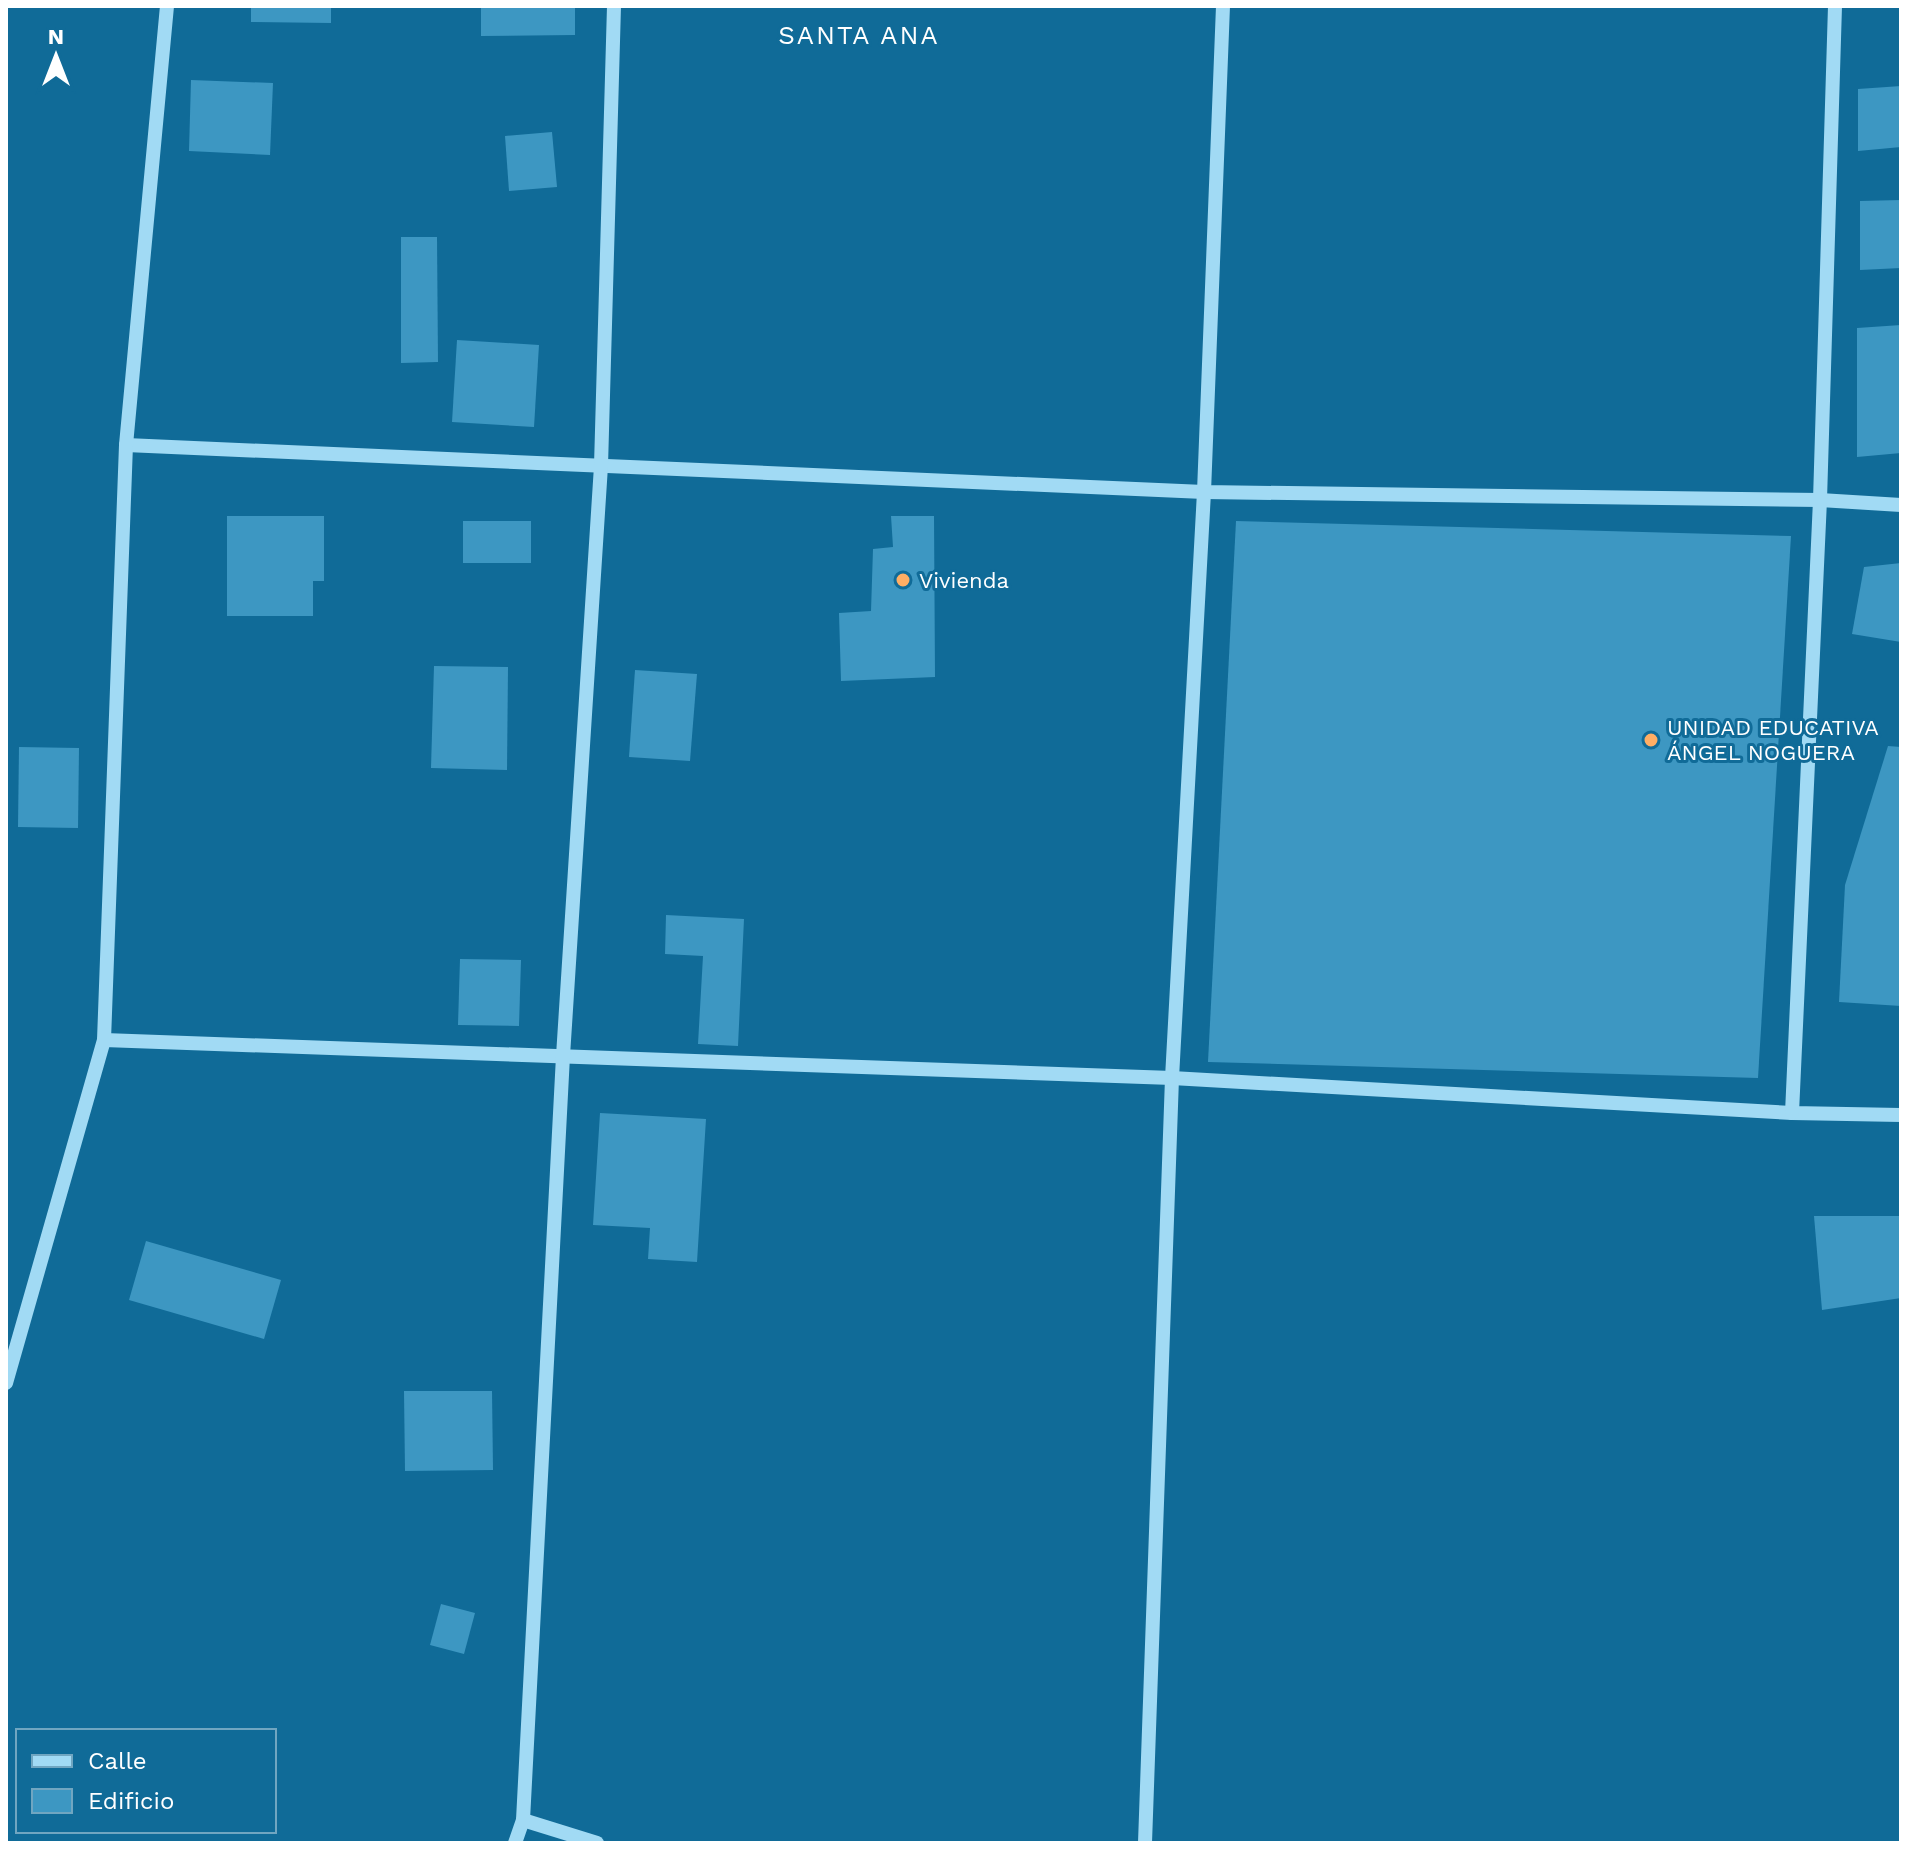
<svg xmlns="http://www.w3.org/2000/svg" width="1907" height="1849" viewBox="0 0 1907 1849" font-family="'Work Sans',sans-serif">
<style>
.building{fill:#3d97c2}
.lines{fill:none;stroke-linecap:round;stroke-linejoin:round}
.minor{stroke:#a1daf4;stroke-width:14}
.poi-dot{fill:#ffae64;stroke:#106b98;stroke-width:3}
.labels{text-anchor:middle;stroke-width:6;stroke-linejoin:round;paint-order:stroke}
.poi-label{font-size:22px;fill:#fff;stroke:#106b98;text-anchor:start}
.quarter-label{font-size:26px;letter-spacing:2px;fill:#fff;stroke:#106b98}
</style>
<rect width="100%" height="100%" fill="#106b98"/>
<g class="building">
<polygon points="251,6 331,6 331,23 251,22"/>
<polygon points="481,6 575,6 575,35 481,36"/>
<polygon points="191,80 273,83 270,155 189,151"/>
<polygon points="1901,86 1901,147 1858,151 1858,89"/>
<polygon points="552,132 557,187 509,191 505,136"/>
<polygon points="1901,200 1901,268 1860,270 1860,201"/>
<polygon points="401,237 437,237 438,362 401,363"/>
<polygon points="1901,325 1901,453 1857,457 1857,328"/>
<polygon points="457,340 539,345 534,427 452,422"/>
<polygon points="227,516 324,516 324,581 313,581 313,616 227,616"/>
<polygon points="891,516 934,516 935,677 841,681 839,613 871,611 873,549 893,547"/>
<rect x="463" y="521" width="68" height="42"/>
<polygon points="1236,521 1791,536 1758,1078 1208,1062"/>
<polygon points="1901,563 1901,642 1852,634 1864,567"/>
<polygon points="434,666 508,667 507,770 431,768"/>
<polygon points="635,670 697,674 690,761 629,757"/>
<polygon points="1888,746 1901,747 1901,1006 1839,1002 1845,885"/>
<polygon points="19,747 79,748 78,828 18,827"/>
<polygon points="666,915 744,919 738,1046 698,1044 703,956 665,954"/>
<polygon points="460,959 521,960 519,1026 458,1025"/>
<polygon points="600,1113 706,1119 697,1262 648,1259 650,1228 593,1225"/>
<polygon points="1814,1216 1901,1216 1901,1298 1822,1310"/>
<polygon points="146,1241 281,1280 264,1339 129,1300"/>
<polygon points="404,1391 492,1391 493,1470 405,1471"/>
<polygon points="441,1604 475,1613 464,1654 430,1645"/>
</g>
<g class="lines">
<g class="minor">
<polyline points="126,445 1204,492 1820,500 1901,505"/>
<polyline points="104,1040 1172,1078 1792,1113 1901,1115"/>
<polyline points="1792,1113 1820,500 1835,6"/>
<polyline points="6,1383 104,1040 126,445 167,6"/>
<polyline points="523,1820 597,1843"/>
<polyline points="515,1843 523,1820 563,1056 601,466 614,6"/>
<polyline points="1145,1843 1172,1078 1204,492 1223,6"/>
</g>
</g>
<g class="poi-dot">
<circle cx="903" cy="580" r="8"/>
<circle cx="1651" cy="740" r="8"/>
</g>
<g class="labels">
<g class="poi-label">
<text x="919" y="588">Vivienda</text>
<text x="1667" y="735">UNIDAD EDUCATIVA<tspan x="1667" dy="25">ÁNGEL NOGUERA</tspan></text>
</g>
<g class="quarter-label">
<text x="859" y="44">SANTA ANA</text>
</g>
</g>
<rect width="1907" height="1849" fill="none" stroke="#ffffff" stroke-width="16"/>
<rect x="16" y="1729" width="260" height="104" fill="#106b98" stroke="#70a6c1" stroke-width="2"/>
<rect x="32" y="1755" width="40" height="12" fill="#a1daf4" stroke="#70a6c1" stroke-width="2"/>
<text x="88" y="1769" font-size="24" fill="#ffffff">Calle</text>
<rect x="32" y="1789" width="40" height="24" fill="#3d97c2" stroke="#70a6c1" stroke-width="2"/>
<text x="88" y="1809" font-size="24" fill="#ffffff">Edificio</text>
<g transform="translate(56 56)" stroke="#106b98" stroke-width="6" paint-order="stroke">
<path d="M0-6L14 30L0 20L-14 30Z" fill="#ffffff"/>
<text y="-12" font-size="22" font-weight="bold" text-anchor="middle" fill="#ffffff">N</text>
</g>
</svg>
